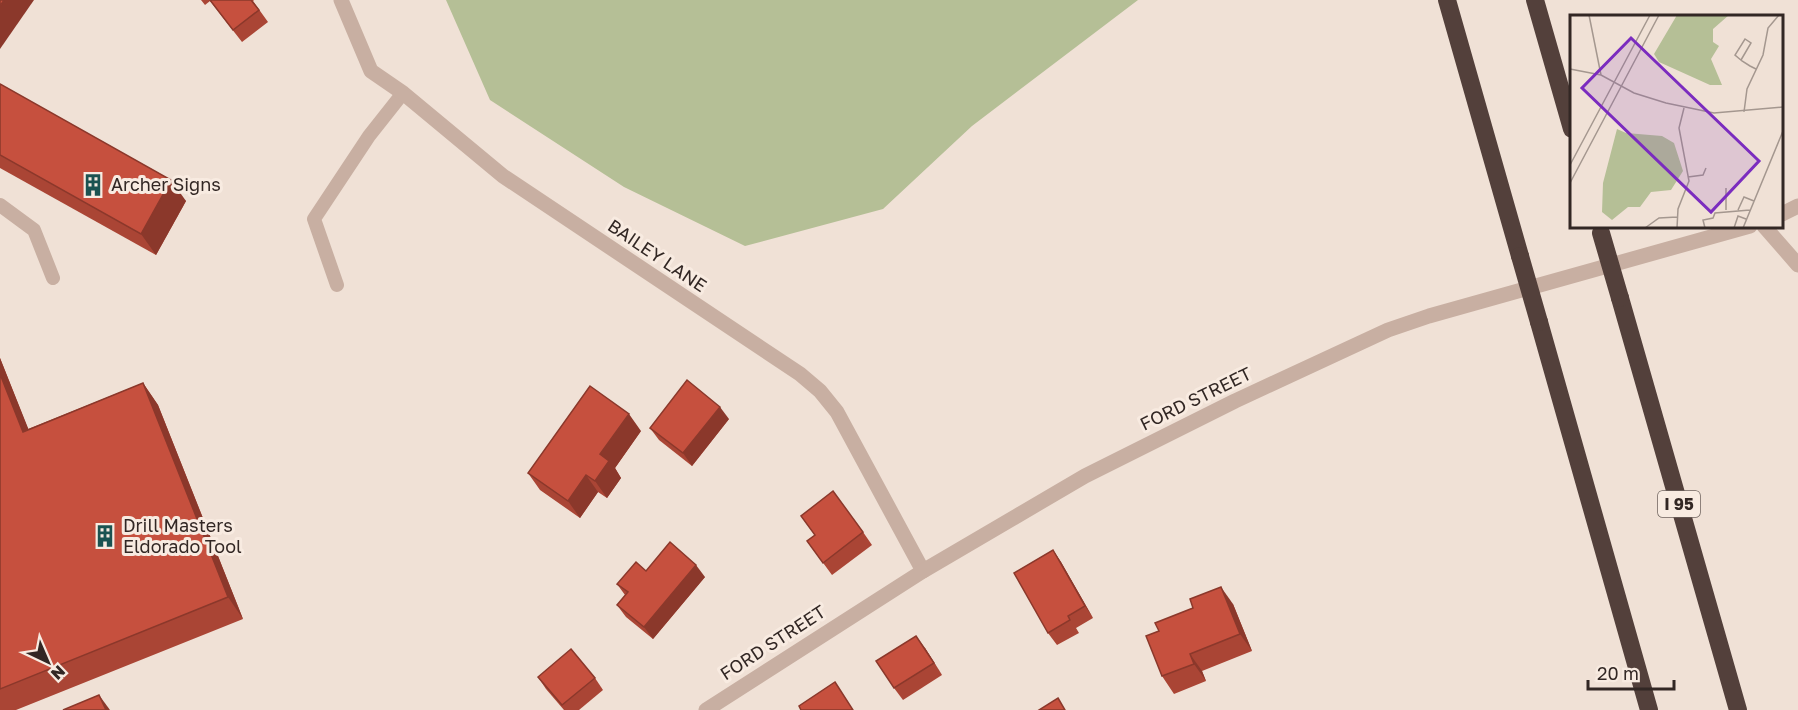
<svg xmlns="http://www.w3.org/2000/svg" width="1798" height="710" viewBox="0 0 1798 710" font-family="'Golos Text',sans-serif">
<style>
.green{fill:#b5bf96}
.lines{fill:none;stroke-linecap:round;stroke-linejoin:round}
.lane{stroke:#c8afa2;stroke-width:14}
.street{stroke:#c8afa2;stroke-width:15}
.highway{stroke:#53403b;stroke-width:18}
.highway-bridge{stroke:#53403b;stroke-width:18}
.wall{fill:#aa4535}
.shaded-wall{fill:#8b382b}
.building{fill:#c6503e;stroke:#8b382b;stroke-width:1.5}
.labels{text-anchor:middle;stroke-width:6;stroke-linejoin:round;paint-order:stroke}
.shield{fill:#f8ebe1;stroke:#6d625d;stroke-width:1.5}
.shield-label{font-size:16px;font-weight:bold;fill:#322724}
.poi-label{font-size:18px;fill:#322724;stroke:#f8ebe1;text-anchor:start}
.street-label{font-size:18px;fill:#322724;stroke:#f8ebe1}
.inset-road{fill:none;stroke:#a4978f;stroke-width:1.5}
.view{fill:#7b2cbf;fill-opacity:0.15;stroke:#7b2cbf;stroke-width:3}
.inset-edge{fill:none;stroke:#322724;stroke-width:3}
</style>
<rect width="100%" height="100%" fill="#f0e1d6"/>
<polygon class="green" points="446,0 1138,0 972,126 883,209 745,246 624,187 490,100"/>
<g class="lines">
<g class="lane">
<polyline points="0,205 34,230 53,278"/>
<polyline points="337,285 314,219 369,136 403,93"/>
</g>
<g class="street">
<polyline points="341,0 371,71 403,93 503,176 800,374 820,391 837,412 923,571"/>
<polyline points="1782,214 1798,206"/>
<polyline points="1764,226 1798,265"/>
<polyline points="706,710 923,571 1085,476 1235,401 1388,330 1429,316 1750,226"/>
</g>
<g class="highway">
<polyline points="1447,0 1520,256"/>
<polyline points="1535,0 1572,129"/>
<polyline points="1620,298 1738,710"/>
<polyline points="1539,322 1649,710"/>
</g>
<g class="highway-bridge">
<polyline points="1601,233 1620,298"/>
<polyline points="1520,256 1539,322"/>
</g>
</g>
<g class="wall">
<polygon points="201,0 254,0 253,1 268,22 242,42 210,1 205,5"/>
<polygon points="0,84 186,201 156,255 0,168"/>
<polygon points="0,358 28,429 143,383 158,405 243,619 16,710 0,710"/>
<polygon points="729,419 692,466 659,440 650,428"/>
<polygon points="641,431 615,468 621,478 607,498 598,492 580,518 540,490 528,473"/>
<polygon points="801,516 863,532 872,545 832,575 807,541 815,535"/>
<polygon points="1053,550 1061,562 1093,618 1076,628 1079,633 1057,645 1048,633"/>
<polygon points="646,571 705,577 653,639 626,617 617,605 625,595 617,584"/>
<polygon points="1233,604 1252,651 1202,671 1206,681 1174,694 1162,676 1159,631"/>
<polygon points="925,648 942,675 903,700 894,688"/>
<polygon points="538,677 595,678 603,690 579,710 564,710 546,689"/>
</g>
<g class="shaded-wall">
<polygon points="4,0 34,0 0,49 0,6"/>
<polygon points="171,180 186,201 156,255 141,234"/>
<polygon points="0,358 38,453 23,432 0,374"/>
<polygon points="143,383 158,405 243,619 228,597"/>
<polygon points="720,407 729,419 692,466 683,453"/>
<polygon points="629,414 641,431 615,468 621,478 607,498 595,481 600,454"/>
<polygon points="586,475 598,492 580,518 568,501"/>
<polygon points="1053,550 1061,562 1093,618 1085,606"/>
<polygon points="696,565 705,577 653,639 644,627"/>
<polygon points="1221,587 1233,604 1252,651 1240,634"/>
<polygon points="916,636 925,648 942,675"/>
<polygon points="1190,654 1202,671 1206,681 1194,664"/>
<polygon points="99,695 110,710 106,710"/>
</g>
<g class="building">
<polygon points="0,0 4,0 0,6"/>
<polygon points="210,0 251,0 259,10 233,30"/>
<polygon points="0,84 171,180 141,234 0,155"/>
<polygon points="0,374 23,432 143,383 228,597 0,689"/>
<polygon points="687,380 720,407 683,453 650,428"/>
<polygon points="590,386 629,414 600,454 609,461 595,481 586,475 568,501 528,473"/>
<polygon points="833,491 863,532 823,563 807,541 815,535 801,516"/>
<polygon points="670,542 696,565 644,627 617,605 628,592 617,584 636,562 646,571"/>
<polygon points="1053,550 1085,606 1068,616 1070,620 1048,633 1014,573"/>
<polygon points="1221,587 1240,634 1190,654 1194,664 1162,676 1146,636 1159,631 1155,623 1193,608 1190,599"/>
<polygon points="916,636 934,663 894,688 876,661"/>
<polygon points="571,649 595,678 562,705 538,677"/>
<polygon points="835,682 853,710 801,710 799,706"/>
<polygon points="99,695 106,710 63,710"/>
<polygon points="1058,698 1065,710 1039,710"/>
</g>
<defs>
<g id="building-bare" transform="scale(1.8)"><path d="M-4-6H4V6H1V3H-1V6H-4ZM-2.5-4.3h1.7v1.8h-1.7ZM.8-4.3h1.7v1.8H.8ZM-2.5-1h1.7V.8h-1.7ZM.8-1h1.7V.8H.8Z" fill="#1b5351" stroke="#f8ebe1" stroke-width="2.5" paint-order="stroke"/></g>
</defs>
<g fill-rule="evenodd">
<use href="#building-bare" x="93" y="185"/>
<use href="#building-bare" x="105" y="536"/>
</g>
<g class="labels">
<rect class="shield" x="1658" y="491" width="42" height="26" rx="4.5"/>
<g class="shield-label">
<text x="1679" y="510">I 95</text>
</g>
<g class="poi-label">
<text x="111" y="191">Archer Signs</text>
<text x="123" y="532">Drill Masters<tspan x="123" dy="21">Eldorado Tool</tspan></text>
</g>
<g class="street-label">
<text transform="translate(657 256) rotate(34)" y="6">BAILEY LANE</text>
<text transform="translate(1196 399) rotate(-26)" y="6">FORD STREET</text>
<text transform="translate(773 643) rotate(-33)" y="6">FORD STREET</text>
</g>
</g>
<g transform="translate(1570 15)">
<rect width="213" height="213" fill="#f0e1d6"/>
<path d="M107 0H159L143 14V27L149 31 141 44 152 70H140L89 47 84 39ZM47 114 56 118 92 121 104 128 113 156 101 175 81 177 70 192H58L42 205 32 197 33 168Z" fill="#b5bf96"/>
<path class="inset-road" d="M19 0 31 60M171 45 181 28 175 24 165 40 172 46 180 51 186 54M0 54 31 60 64 78 96 88 144 98 213 92M174 97 177 74 193 40 198 13 209 0M0 150 80 0M118 162 133 160 136 153M0 168 89 0M156 173V195M168 195 174 182 184 186M75 213 89 203 107 202M107 213 108 194 119 166 109 113 114 93M135 213 133 205 143 203 145 198 180 195M164 213 168 201 176 204M173 213 213 116"/>
<path class="view" d="M61 23 189 146 141 197 12 73Z"/>
<rect width="213" height="213" class="inset-edge"/>
</g>
<g transform="translate(48 662) rotate(136)" stroke="#f8ebe1" stroke-width="4.5" paint-order="stroke">
<path d="M0-4.5L10 22L0 15L-10 22Z" fill="#322724"/>
<text y="-9" font-size="16" font-weight="bold" text-anchor="middle" fill="#322724">N</text>
</g>
<path d="M1588 680v9h86v-9" fill="none" stroke="#322724" stroke-width="3"/>
<text x="1597" y="680" font-size="18" fill="#322724" stroke="#f8ebe1" stroke-width="4.5" paint-order="stroke">20 m</text>
</svg>
